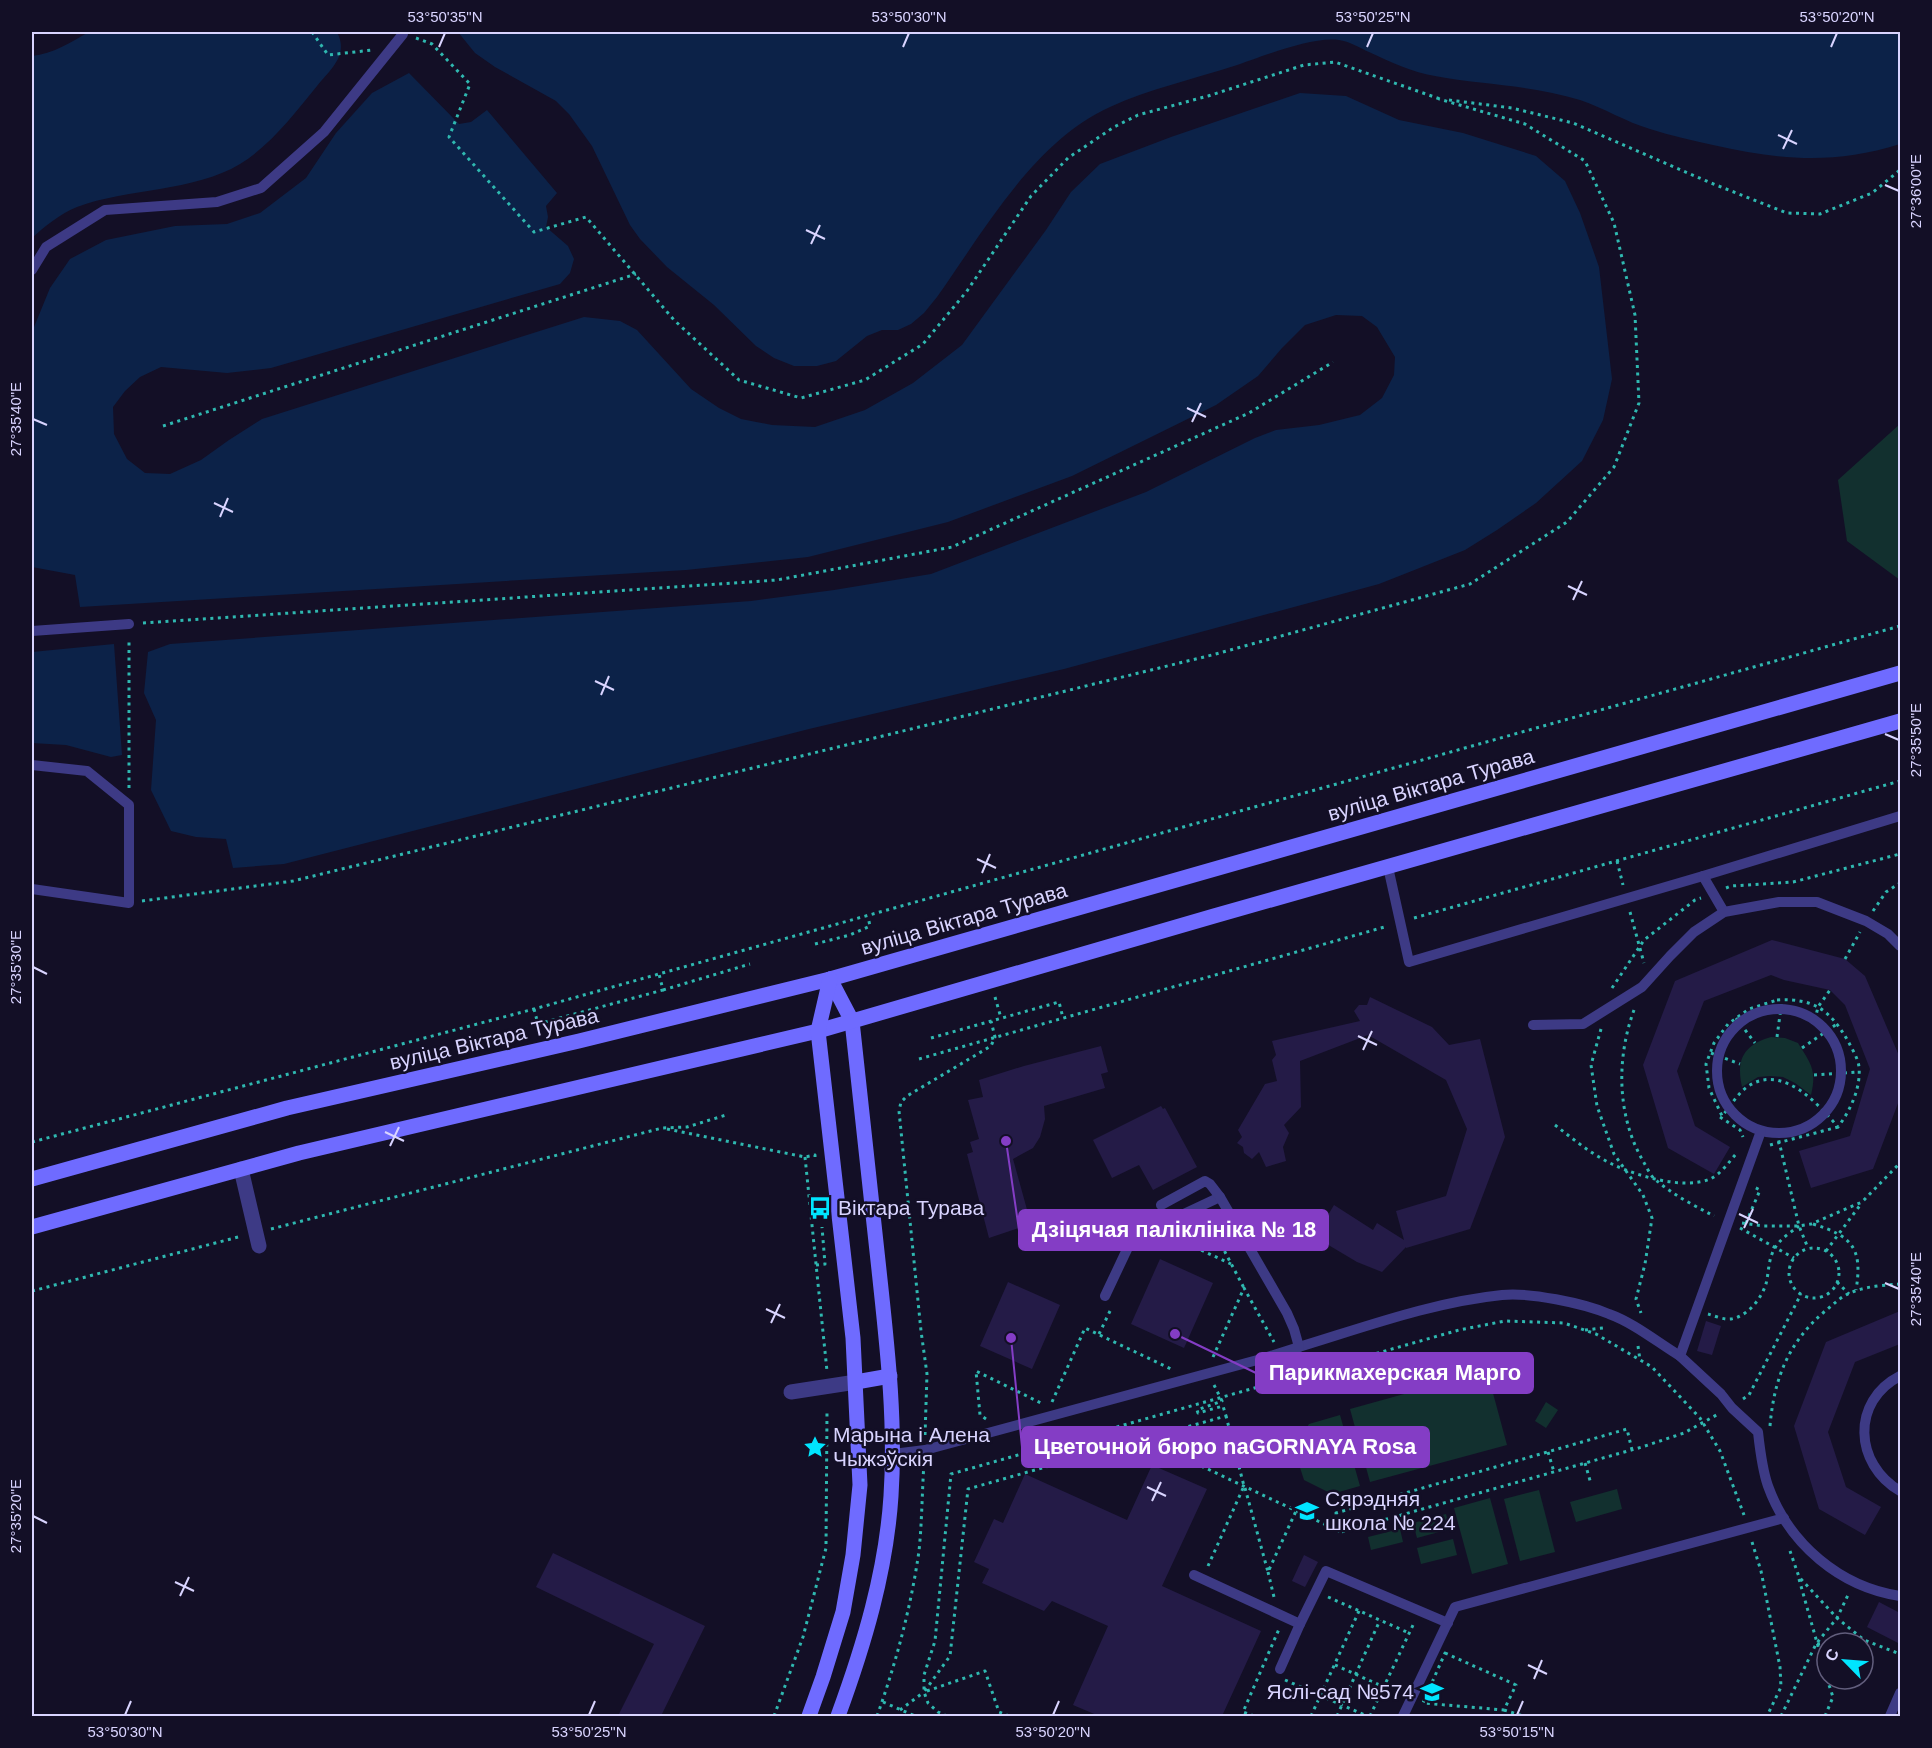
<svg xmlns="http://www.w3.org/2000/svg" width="1932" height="1748" viewBox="0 0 1932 1748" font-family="Arial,sans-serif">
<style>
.green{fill:#12302f}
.water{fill:#0c2248}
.building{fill:#241b47}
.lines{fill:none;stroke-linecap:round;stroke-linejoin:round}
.path{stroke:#2fb8b0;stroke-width:3;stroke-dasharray:3 4.5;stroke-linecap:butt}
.lane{stroke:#3d3a85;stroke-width:10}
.street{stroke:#3d3a85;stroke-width:15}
.secondary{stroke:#6f6bff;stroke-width:15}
.ticks{fill:none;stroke:#d9d4ff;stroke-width:2}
.labels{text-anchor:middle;stroke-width:5;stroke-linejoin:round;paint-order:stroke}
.street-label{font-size:21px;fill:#d9d4ff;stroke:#130f26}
.poi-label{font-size:21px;fill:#d9d4ff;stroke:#130f26;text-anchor:start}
.leader{fill:none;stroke:#843dc5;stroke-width:2}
.callout-dot{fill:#843dc5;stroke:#130f26;stroke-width:2}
.callout{fill:#843dc5;stroke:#843dc5;stroke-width:2}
.callout-label{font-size:22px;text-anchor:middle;font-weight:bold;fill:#fff}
.neatline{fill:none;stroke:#d9d4ff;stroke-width:2}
.ticks-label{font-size:15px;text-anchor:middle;fill:#d9d4ff}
</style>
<rect width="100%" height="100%" fill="#130f26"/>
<g class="green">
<polygon points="1900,424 1900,580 1847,541 1838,480"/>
<path d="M1771 1037 1785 1038 1798 1043C1811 1064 1817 1070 1811 1095L1795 1083 1783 1077 1770 1076 1758 1077 1742 1087C1736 1060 1743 1045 1771 1037Z"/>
<polygon points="1487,1371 1507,1445 1370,1482 1350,1409"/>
<polygon points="1546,1402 1558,1410 1546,1428 1535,1421"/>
<polygon points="1340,1415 1360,1486 1332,1494 1304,1480 1294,1449 1309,1424"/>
<polygon points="1617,1489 1622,1509 1576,1522 1570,1502"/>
<polygon points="1539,1490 1555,1552 1520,1561 1504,1499"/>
<polygon points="1490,1498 1508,1564 1472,1574 1454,1508"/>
<polygon points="1446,1514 1450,1529 1417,1538 1413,1523"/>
<polygon points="1400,1529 1403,1542 1371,1550 1368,1537"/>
<polygon points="1453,1539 1457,1555 1421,1564 1417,1548"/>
</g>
<g class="water">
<path d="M89 32H337C349 55 331 69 317 86 294 114 271 145 240 164 194 192 127 188 77 207 60 214 45 226 32 238V56C53 54 71 42 89 32Z"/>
<path d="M458 32H1900V144C1833 165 1781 160 1713 145 1692 140 1671 136 1650 129 1626 122 1604 108 1580 100 1533 85 1483 85 1435 76 1411 72 1391 62 1369 52 1360 48 1349 41 1339 40 1312 36 1261 57 1234 66 1194 79 1149 89 1110 107 1034 141 984 231 937 297L924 313 911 324 898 330H882L867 336 836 361 817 366H794L774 358 756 346 714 305 667 267 640 239 630 225 592 146 569 114 556 101 495 67 475 53Z"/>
<polygon points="409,73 459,124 471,122 487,110 557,193 546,206 548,217 546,227 568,246 574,259 570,273 560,284 271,368 227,373 161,367 140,377 125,391 113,407 114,434 127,459 145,473 170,474 201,460 229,440 262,419 584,317 620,321 637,330 691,389 719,408 741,419 772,425 815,427 865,410 913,383 962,345 1046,230 1071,192 1100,164 1171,137 1300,93 1346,96 1399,120 1463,133 1536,156 1565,181 1580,213 1599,267 1612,379 1603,420 1582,461 1536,503 1497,530 1465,550 1379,584 1064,669 809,729 284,864 233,868 226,839 196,837 171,831 151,790 156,720 144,693 148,652 170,644 751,601 834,590 931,574 1146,492 1255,438 1276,430 1319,425 1360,415 1382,398 1394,375 1395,357 1377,327 1362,316 1336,315 1305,325 1282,348 1258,376 1216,405 1072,476 948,522 808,557 686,570 80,607 75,575 32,567 32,332 50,288 70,259 106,240 175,226 227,224 260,213 306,178 336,133 372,93"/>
<polygon points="114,644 122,755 111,757 66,745 32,743 32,652"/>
</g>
<g class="building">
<polygon points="1772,940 1845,959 1865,976 1900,1058 1900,1098 1873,1169 1811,1188 1799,1151 1850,1136 1870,1069 1845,1005 1830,990 1784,980 1771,975 1704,1001 1677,1071 1695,1126 1730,1147 1714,1174 1668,1148 1643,1065 1675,981"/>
<polygon points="1370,997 1432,1027 1449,1045 1480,1039 1505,1137 1470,1229 1406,1248 1406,1247 1382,1272 1357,1262 1315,1237 1334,1205 1373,1230 1377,1223 1404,1240 1396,1211 1446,1196 1467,1129 1446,1080 1368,1035 1300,1061 1301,1107 1284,1125 1289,1133 1283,1147 1286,1161 1266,1167 1259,1152 1252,1159 1244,1153 1243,1147 1237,1143 1242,1137 1238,1130 1265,1084 1277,1081 1272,1060 1276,1055 1272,1041 1360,1021 1354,1011 1359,1005 1367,1005"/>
<polygon points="1101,1046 1108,1072 1101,1074 1105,1088 1044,1106 1045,1119 1040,1137 1033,1148 1013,1159 1031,1224 989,1238 967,1154 973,1152 970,1142 979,1139 968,1100 983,1097 979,1080 1024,1066"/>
<polygon points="1161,1106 1163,1109 1165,1108 1197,1167 1153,1190 1139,1165 1112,1178 1093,1140"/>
<polygon points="1160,1259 1213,1283 1184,1348 1131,1324"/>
<polygon points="1008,1282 1060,1305 1032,1369 980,1346"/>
<polygon points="1900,1311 1900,1344 1855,1362 1828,1432 1846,1487 1881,1507 1865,1535 1819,1509 1794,1426 1826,1342"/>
<polygon points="1706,1321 1721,1326 1712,1355 1697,1351"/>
<polygon points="1152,1465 1207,1489 1162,1586 1261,1631 1222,1716 1099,1716 1073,1705 1108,1626 1052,1601 1044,1611 982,1583 989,1569 974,1562 994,1519 1003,1523 1025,1474 1127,1520"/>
<polygon points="553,1553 705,1626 661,1716 618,1716 654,1644 536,1587"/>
<polygon points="1304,1555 1318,1562 1305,1587 1292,1581"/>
<polygon points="1879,1602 1900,1613 1900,1644 1867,1627"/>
</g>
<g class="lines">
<g class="path">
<polyline points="312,32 328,55 372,50"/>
<polyline points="416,38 432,44 470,84 449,137 534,232 586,217 674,320 739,380 801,398 865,380 923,344 967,291 1031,196 1068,158 1114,127 1138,115 1208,96 1304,65 1335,62 1440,99"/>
<polyline points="1449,100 1512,108 1573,123 1711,183 1787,213 1820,214 1872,193 1900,170"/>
<polyline points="163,426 636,274"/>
<polyline points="143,623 777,580 952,547 1249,413 1333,362"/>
<polyline points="129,788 129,639"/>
<polyline points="1617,861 1623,885"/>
<polyline points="1726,888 1731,886 1793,882 1900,854"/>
<polyline points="142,901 293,881 1212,655 1470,584 1567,522 1614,467 1639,403 1635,315 1614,223 1585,161 1525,124 1439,99"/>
<polyline points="1873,911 1886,892 1900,883"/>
<polyline points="1630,912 1644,963"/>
<polyline points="1414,918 1900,781"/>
<polyline points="815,944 850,935 870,926 868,917"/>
<polyline points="1845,959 1860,932"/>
<polyline points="1612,988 1644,940 1695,900 1701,898"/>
<polyline points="663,990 750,964"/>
<polyline points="995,997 1001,1018"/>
<path d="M1777 1000C1814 998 1830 1010 1848 1041 1852 1049 1858 1058 1859 1067 1861 1088 1850 1111 1838 1127 1818 1104 1784 1065 1750 1085 1738 1092 1731 1106 1722 1116L1709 1088 1706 1064 1714 1043 1728 1024 1749 1009Z"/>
<polyline points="534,1009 538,1024 663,990 659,974"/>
<path d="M1634 1010C1616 1059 1617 1116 1643 1161 1647 1167 1650 1176 1656 1180 1673 1195 1695 1206 1714 1216"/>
<polyline points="1736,1018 1755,1043"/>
<polyline points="1815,1020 1818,1007 1830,990"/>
<polyline points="1601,1029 1591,1065 1597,1106 1614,1154 1643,1195 1652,1218 1645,1264 1636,1299 1641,1313"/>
<polyline points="1777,1037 1782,1000"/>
<polyline points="931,1038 1059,1002 1063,1018"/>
<polyline points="1802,1048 1837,1024"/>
<polyline points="1711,1053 1740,1064"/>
<polyline points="919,1059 1388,926"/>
<polyline points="1814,1075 1858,1072"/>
<polyline points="1720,1117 1740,1130 1743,1137"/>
<path d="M1555 1125C1573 1139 1591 1154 1612 1164 1637 1176 1683 1190 1710 1179 1720 1175 1729 1162 1736 1154"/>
<polyline points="667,1129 805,1157 815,1155 815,1157"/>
<polyline points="1777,1133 1799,1226 1808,1248"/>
<polyline points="32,1142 534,1009 1900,626"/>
<polyline points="1770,1145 1838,1127"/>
<polyline points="805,1157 827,1371"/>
<polyline points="1207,1218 1244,1288"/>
<polyline points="1742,1223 1764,1226 1799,1226 1811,1224 1862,1202 1900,1163"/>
<polyline points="1746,1223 1760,1190 1754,1187"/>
<path d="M1813 1224C1852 1236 1863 1248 1856 1290"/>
<polyline points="1740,1228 1794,1258"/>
<polyline points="271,1229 662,1128 687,1127 726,1115"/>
<polyline points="1175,1235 1171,1236 1231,1264"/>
<circle cx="1814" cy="1273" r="25"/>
<polyline points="1826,1251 1861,1204"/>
<polyline points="816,1265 825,1264 822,1227"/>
<polyline points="1837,1282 1849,1294"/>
<polyline points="32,1291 242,1236"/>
<path d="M1708 1314C1715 1316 1724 1320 1731 1319 1748 1316 1761 1299 1766 1284 1769 1272 1768 1259 1775 1248 1780 1239 1791 1232 1799 1226"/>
<polyline points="1585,1330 1603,1328"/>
<polyline points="1099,1334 1111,1309"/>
<polyline points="1638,1346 1640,1360"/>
<polyline points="1213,1357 1244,1288 1274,1342"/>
<polyline points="1214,1385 1222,1401 1197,1410 1198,1413 1223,1406 1226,1416 1144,1439 1341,1532"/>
<polyline points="1743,1399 1749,1395 1801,1294"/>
<polyline points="1052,1402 1085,1328 1171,1369"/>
<polyline points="986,1419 980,1415 976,1371 1043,1404"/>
<path d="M1770 1426C1774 1379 1788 1343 1824 1312 1834 1304 1842 1295 1855 1291 1869 1286 1886 1285 1900 1284"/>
<polyline points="925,1435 927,1374 921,1331 899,1111 901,1102 907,1096 991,1046 995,1037 991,1021"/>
<polyline points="1632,1450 1627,1429 1336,1513 1341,1532 1642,1447 1684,1433 1720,1413"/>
<polyline points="1548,1452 1554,1472"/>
<polyline points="1585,1463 1591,1484"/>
<polyline points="1245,1488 1268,1572 1296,1511"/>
<polyline points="1752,1542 1761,1571 1780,1667 1781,1687 1767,1716"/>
<polyline points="1790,1551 1799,1577 1837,1618 1864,1640 1900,1654"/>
<polyline points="1208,1566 1244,1486 1226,1416"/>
<polyline points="1268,1572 1274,1597"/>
<polyline points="1799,1579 1827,1678"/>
<polyline points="1328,1597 1409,1633"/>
<polyline points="1832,1643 1867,1642"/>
<polyline points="1817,1644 1827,1643"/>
<polygon points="1445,1653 1516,1685 1504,1710 1423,1703"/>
<polyline points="1335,1665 1384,1687"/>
<polyline points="1285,1680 1367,1716"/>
<polyline points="883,1702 915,1716"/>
<polyline points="900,1710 924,1692"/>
<polyline points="1504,1710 1523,1716"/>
<polyline points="774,1716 803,1637 826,1548 827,1412"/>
<path d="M877 1716C896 1663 911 1607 919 1551 922 1522 922 1492 924 1463"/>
<polyline points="947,1716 938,1712 928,1703 924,1692 924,1675 935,1641 951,1474 1459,1330 1505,1321 1564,1323 1596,1334 1652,1367 1700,1418 1720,1451 1744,1515"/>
<polyline points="1009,1716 999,1712 985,1671 924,1692 950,1656 968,1489 1144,1439"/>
<polyline points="1254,1716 1243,1712 1279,1629"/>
<polyline points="1311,1716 1359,1611"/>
<polyline points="1337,1716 1380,1620"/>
<polyline points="1370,1716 1414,1623"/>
<polyline points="1781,1716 1816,1644 1837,1618 1848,1595"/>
<polyline points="1825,1716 1833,1697 1827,1679"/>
</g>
<g class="lane">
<polyline points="32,270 46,247 105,210 217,202 261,188 324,132 403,34"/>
<polyline points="32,631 129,624"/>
<polyline points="32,765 87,771 129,805 129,903 32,889"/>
<polyline points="1388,867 1409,962 1703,876 1900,816"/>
<polyline points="1703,876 1724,912"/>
<circle cx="1779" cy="1071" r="62"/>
<polyline points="1533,1025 1583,1024 1642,987 1670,956 1694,932 1724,912 1779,902 1817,902 1866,921 1888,934 1900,946"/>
<path d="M1761 1131 1680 1356 1721 1394 1732 1408 1758 1432C1760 1450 1762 1469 1768 1486 1789 1544 1840 1587 1900 1596"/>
<polyline points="1105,1296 1131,1241 1140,1229 1152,1221 1171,1220 1220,1197"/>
<path d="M1299 1347C1365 1327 1433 1302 1502 1295 1529 1292 1583 1303 1609 1314 1634 1323 1657 1342 1680 1356"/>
<path d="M1900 1376C1851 1401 1854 1464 1900 1491"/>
<polyline points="893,1454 925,1450 1261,1359 1299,1347 1294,1329 1287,1313 1220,1197 1210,1184 1205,1181 1161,1205"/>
<polyline points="1194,1575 1300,1624 1326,1571 1448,1623"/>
<polyline points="1280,1669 1300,1624"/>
<polyline points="1403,1716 1455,1607 1784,1518"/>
<polyline points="1890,1716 1900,1693"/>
</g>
<g class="street">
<polyline points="241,1169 259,1246"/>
<polyline points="791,1392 856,1382"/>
</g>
<g class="secondary">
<path d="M830 979 852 1021C861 1104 870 1187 879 1270 887 1345 896 1420 891 1496 886 1572 864 1645 838 1716"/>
<polyline points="32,1179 287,1108 579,1041 830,979 1900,673"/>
<polyline points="32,1227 299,1153 818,1031 1214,916 1900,721"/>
<polyline points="856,1382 890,1376"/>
<polyline points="809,1716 823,1677 843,1612 853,1555 860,1485 853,1338 818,1031 830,979"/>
</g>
</g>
<path class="ticks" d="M439 47 445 33M903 47 909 33M1367 47 1373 33M1831 47 1837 33M1778 135 1797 144M1783 149 1792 130M1885 185 1899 191M806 230 825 239M811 244 820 225M1187 408 1206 417M33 419 47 425M1192 422 1201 403M214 503 233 512M220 517 228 498M1568 586 1587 595M1573 600 1582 581M595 681 614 690M601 695 609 676M1885 734 1899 740M977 859 996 868M982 873 990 854M33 967 47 974M1358 1036 1377 1045M1363 1050 1372 1031M385 1132 404 1141M390 1146 399 1127M1739 1214 1758 1223M1744 1228 1753 1209M1885 1283 1899 1289M766 1309 785 1318M771 1323 780 1304M1147 1487 1166 1496M1152 1501 1161 1482M33 1516 47 1523M175 1582 194 1591M180 1596 189 1577M1528 1665 1547 1674M1534 1679 1542 1660M125 1715 131 1701M589 1715 595 1701M1053 1715 1059 1701M1517 1715 1523 1701"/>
<defs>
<g id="bus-bare" transform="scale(1.8)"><path d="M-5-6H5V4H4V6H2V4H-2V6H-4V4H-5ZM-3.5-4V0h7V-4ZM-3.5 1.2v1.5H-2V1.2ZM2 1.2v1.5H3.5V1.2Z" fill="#00e5ff" stroke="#130f26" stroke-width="2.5" paint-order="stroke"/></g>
<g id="sight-bare" transform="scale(1.8)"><path d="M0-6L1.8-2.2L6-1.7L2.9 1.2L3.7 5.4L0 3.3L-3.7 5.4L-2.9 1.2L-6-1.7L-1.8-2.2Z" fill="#00e5ff" stroke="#130f26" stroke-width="2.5" paint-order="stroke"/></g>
<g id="school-bare" transform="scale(1.8)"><path d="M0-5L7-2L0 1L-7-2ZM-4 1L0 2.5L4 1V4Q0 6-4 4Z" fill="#00e5ff" stroke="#130f26" stroke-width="2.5" paint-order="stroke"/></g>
</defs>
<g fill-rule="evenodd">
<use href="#bus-bare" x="820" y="1208"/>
<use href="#sight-bare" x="815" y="1447"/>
<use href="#school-bare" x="1307" y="1511"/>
<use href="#school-bare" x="1432" y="1692"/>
</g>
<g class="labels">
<g class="street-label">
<text transform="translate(1431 785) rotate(-16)" y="7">вуліца Віктара Турава</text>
<text transform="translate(964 919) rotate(-16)" y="7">вуліца Віктара Турава</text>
<text transform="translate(494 1039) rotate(-13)" y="7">вуліца Віктара Турава</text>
</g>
<g class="poi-label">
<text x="838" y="1215">Віктара Турава</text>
<text x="833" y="1442">Марына і Алена<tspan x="833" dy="24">Чыжэўскія</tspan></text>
<text x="1325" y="1506">Сярэдняя<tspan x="1325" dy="24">школа № 224</tspan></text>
<text x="1414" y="1699" text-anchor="end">Яслі-сад №574</text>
</g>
</g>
<path class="leader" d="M1006 1141L1019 1230M1175 1334L1256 1373M1011 1338L1022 1447"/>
<g class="callout-dot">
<circle cx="1006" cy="1141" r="6"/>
<circle cx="1175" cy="1334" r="6"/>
<circle cx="1011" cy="1338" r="6"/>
</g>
<g class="callout">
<rect x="1019" y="1210" width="309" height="40" rx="6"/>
<rect x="1256" y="1353" width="277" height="40" rx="6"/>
<rect x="1022" y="1427" width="407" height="40" rx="6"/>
</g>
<g class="callout-label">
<text x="1174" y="1237">Дзіцячая паліклініка № 18</text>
<text x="1395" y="1380">Парикмахерская Марго</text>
<text x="1225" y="1454">Цветочной бюро naGORNAYA Rosa</text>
</g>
<rect width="1932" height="1748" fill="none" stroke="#130f26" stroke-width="66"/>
<g transform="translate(1845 1661) rotate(295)"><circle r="28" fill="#130f26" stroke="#625e7d" stroke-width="1.5"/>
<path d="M0-4.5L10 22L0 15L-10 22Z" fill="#00e5ff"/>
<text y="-9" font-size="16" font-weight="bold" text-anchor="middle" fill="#d9d4ff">С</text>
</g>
<rect x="33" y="33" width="1866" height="1682" class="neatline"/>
<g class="ticks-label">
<text x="445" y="22">53°50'35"N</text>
<text x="909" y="22">53°50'30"N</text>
<text x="1373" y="22">53°50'25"N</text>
<text x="1837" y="22">53°50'20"N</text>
<text transform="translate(1916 191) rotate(-90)" y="5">27°36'00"E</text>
<text transform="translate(16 419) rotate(-90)" y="5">27°35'40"E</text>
<text transform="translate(1916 740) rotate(-90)" y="5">27°35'50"E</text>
<text transform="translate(16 967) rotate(-90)" y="5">27°35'30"E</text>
<text transform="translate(1916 1289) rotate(-90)" y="5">27°35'40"E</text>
<text transform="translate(16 1516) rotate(-90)" y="5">27°35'20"E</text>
<text x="125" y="1737">53°50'30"N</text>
<text x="589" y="1737">53°50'25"N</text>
<text x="1053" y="1737">53°50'20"N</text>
<text x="1517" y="1737">53°50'15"N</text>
</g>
</svg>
